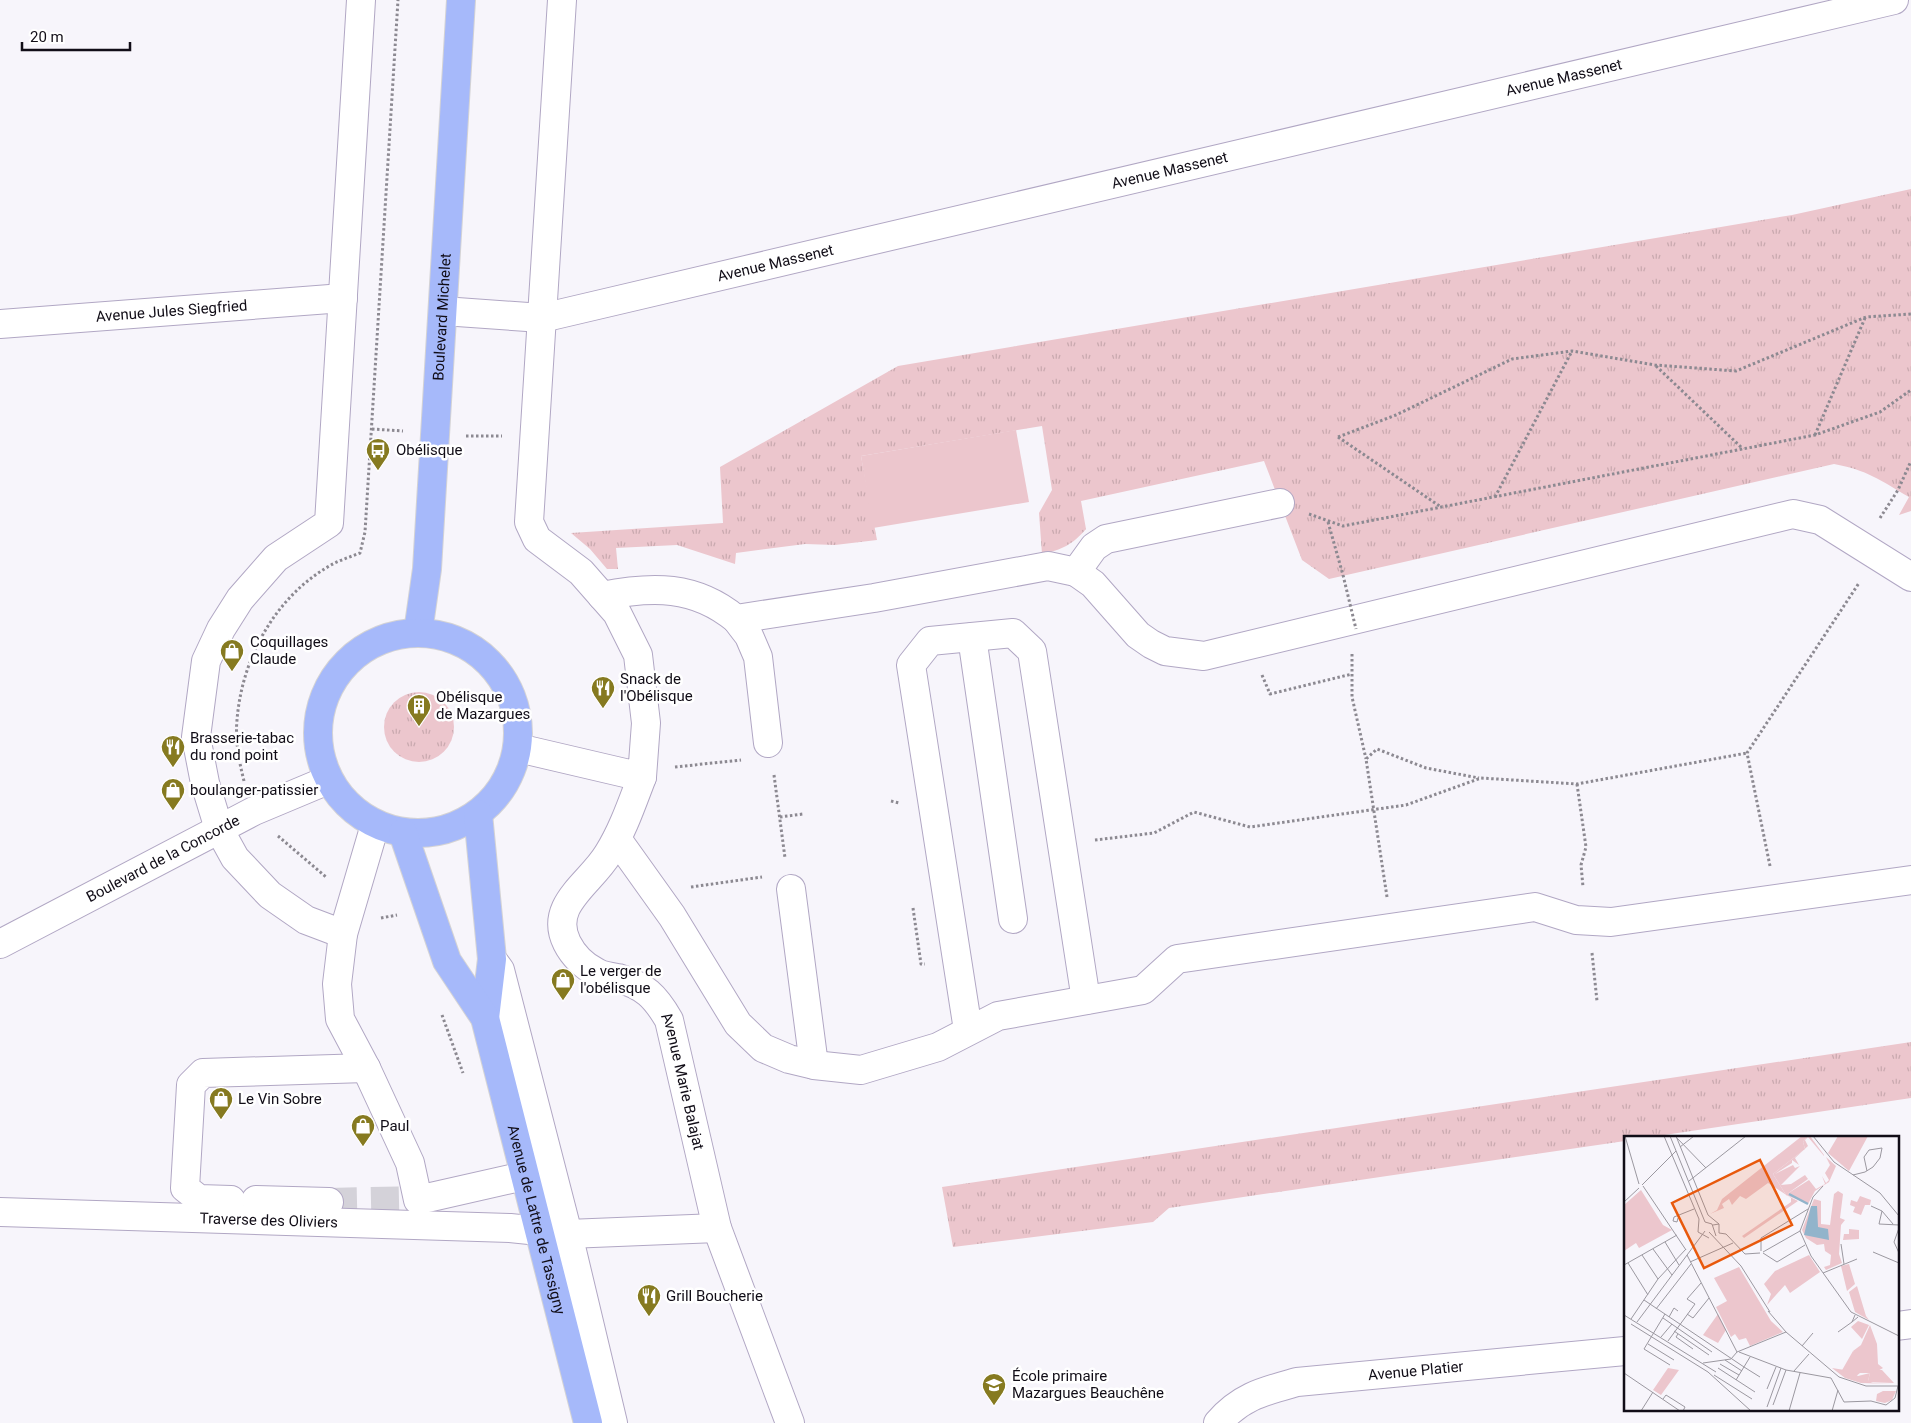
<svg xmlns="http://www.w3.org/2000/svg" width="1911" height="1423" viewBox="0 0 1911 1423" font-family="Roboto,sans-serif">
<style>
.grass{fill:url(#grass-tufts)}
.pitch{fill:#ecc6cd}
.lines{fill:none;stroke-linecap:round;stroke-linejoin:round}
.minor-tunnel{stroke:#d4d2d9;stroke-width:28;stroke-dasharray:28 14;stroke-linecap:butt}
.minor-casing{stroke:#b1a7c4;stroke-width:30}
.major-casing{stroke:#d4d3d5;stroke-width:30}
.path{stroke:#8c8991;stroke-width:3;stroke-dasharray:2.5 2.5;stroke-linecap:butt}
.minor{stroke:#fff;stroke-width:28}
.major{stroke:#a6b9fa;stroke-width:28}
.path-bridge{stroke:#8c8991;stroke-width:3;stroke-dasharray:2.5 2.5;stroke-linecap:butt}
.labels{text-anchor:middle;stroke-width:5;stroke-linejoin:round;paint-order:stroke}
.street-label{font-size:15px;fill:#110d17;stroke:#fff}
.poi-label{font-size:15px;fill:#110d17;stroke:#fff;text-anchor:start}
.inset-river{fill:none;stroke:#92b4cb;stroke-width:2.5}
.inset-road{fill:none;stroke:#9b98a0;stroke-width:1}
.view{fill:#e8590c;fill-opacity:0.15;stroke:#e8590c;stroke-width:2.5}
.inset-edge{fill:none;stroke:#110d17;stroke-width:2.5}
</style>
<defs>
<pattern id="grass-tufts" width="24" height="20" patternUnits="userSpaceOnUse" patternTransform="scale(1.25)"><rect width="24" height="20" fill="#ecc6cd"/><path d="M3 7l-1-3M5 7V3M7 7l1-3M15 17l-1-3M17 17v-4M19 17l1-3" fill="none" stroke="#c9a9af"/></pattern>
</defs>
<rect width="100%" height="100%" fill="#f7f5fb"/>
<g class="grass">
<path d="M1911 189V511L1899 515 1909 497C1880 480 1867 470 1834 464L1329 579 1302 560 1264 461 1081 501 1086 529C1073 544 1062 550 1042 554L1039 513 1052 490 1042 426 861 456 877 540 835 545 805 544 736 553 735 564 677 545 616 548 618 569H607L590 549 571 533 723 523 720 467 898 366 1792 215Z"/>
<circle cx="419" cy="727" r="35"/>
<polygon points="1911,1042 1911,1098 1651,1137 1625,1137 1625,1141 1169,1208 1153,1222 953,1247 942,1187"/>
</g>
<polygon class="pitch" points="1016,430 1029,502 873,528 861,456"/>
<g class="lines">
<polyline class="minor-tunnel" points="329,1202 418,1200"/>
<g class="minor-casing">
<g id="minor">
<path id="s1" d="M443 311 542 318 1894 0"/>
<path id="s2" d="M0 324 343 298"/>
<polyline points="1076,572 1093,584 1138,635 1151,644 1165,651 1204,656 1793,514 1820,520 1911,577"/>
<path d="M602 596C652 586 695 585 736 619L874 598 1048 566 1076 572 1094 547 1106 539 1280 503"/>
<polyline points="736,619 749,636 758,657 768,743"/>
<polyline points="972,637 1013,919"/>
<polyline points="518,748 642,777 646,723 638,655 617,613 581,572 537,539 529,522 562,0"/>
<path id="s3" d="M642 777C632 803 623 830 608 854 590 884 548 905 567 943 573 955 584 966 596 972 602 976 611 977 618 978 645 986 655 996 669 1020L717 1228 790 1423"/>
<polyline points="375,825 343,934 337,984 340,1019 366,1068 410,1163 418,1200 524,1176"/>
<polyline points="617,839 672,916 738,1024 763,1048 789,1059 814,1065 861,1070 938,1047 998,1016 1143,990 1177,959 1535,907 1576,920 1611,922 1911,880"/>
<polyline points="791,889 814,1065"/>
<polyline points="343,934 306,920 270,895 235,858 219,829 205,783 196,737 206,661 221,629 240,599 276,558 329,523 361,0"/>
<path id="s4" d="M0 944 254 811 328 780"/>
<polyline points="492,959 500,970 568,1234 613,1423"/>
<polyline points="968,1030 911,665 930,641 1013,633 1032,651 1086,1000"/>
<polyline points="231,1200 199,1199 185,1188 191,1085 203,1073 366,1068"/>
<polyline points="256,1200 329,1202"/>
<path id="s5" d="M0 1212 510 1228 568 1234 717 1228"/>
<polyline points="1897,1326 1911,1324"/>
<path id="s6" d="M1218 1423C1241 1396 1265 1391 1297 1382L1625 1351"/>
</g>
</g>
<g class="major-casing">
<g id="major">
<path id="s7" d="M418 632 427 569 461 0"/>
<circle cx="418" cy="733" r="100"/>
<polyline points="478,814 492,959 485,1018"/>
<path id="s8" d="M403 833 447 961 485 1018 588 1423"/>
</g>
</g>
<g class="path">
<polyline points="1656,366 1743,449"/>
<polyline points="372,429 403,431"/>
<polyline points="1815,435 1865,318"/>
<polyline points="466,436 502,436"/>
<polyline points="1338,437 1396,415 1512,359 1572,351 1655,365 1736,371 1866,317 1911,314"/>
<polyline points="1338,437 1441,507"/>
<polyline points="1495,497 1572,351"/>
<polyline points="1309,514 1343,526 1815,435 1880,412 1911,390"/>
<polyline points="1880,518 1898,490 1911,461"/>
<polyline points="1328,522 1343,575"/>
<polyline points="1352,654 1352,697 1366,759"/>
<polyline points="1262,675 1270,694 1352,674"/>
<polyline points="675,767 741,760"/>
<polyline points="774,775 785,858"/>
<path d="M244 781C239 761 235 741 237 720 242 657 276 596 331 565 340 560 350 557 360 553L365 532 398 0"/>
<polyline points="1577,784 1586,847 1581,865 1583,887"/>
<polyline points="891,801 899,803"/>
<polyline points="780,817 803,814"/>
<polyline points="278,836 326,877"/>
<polyline points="1095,840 1154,833 1194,812 1250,827 1406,805 1481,778 1577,784 1747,753"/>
<polyline points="1770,866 1747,753 1859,583"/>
<polyline points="691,887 762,877"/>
<polyline points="1387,897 1366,759 1377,749 1426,768 1479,778"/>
<polyline points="913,908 921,964 925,964"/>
<polyline points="381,918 397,915"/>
<polyline points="1592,953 1597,1001"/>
<polyline points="442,1015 463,1073"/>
</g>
<use href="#minor" class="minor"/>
<use href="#major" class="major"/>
<polyline class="path-bridge" points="1343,575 1356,629"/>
</g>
<defs>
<g id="bus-pin" transform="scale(1.25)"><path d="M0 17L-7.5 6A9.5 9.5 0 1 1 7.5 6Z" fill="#867a20" stroke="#fff"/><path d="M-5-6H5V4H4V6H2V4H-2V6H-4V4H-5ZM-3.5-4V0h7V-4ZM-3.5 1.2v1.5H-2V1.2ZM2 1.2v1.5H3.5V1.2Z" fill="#fff"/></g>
<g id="shop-pin" transform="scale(1.25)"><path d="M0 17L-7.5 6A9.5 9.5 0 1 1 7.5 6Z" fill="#867a20" stroke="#fff"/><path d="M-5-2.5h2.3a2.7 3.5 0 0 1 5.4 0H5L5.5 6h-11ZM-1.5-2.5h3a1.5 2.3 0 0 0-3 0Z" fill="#fff"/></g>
<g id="restaurant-pin" transform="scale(1.25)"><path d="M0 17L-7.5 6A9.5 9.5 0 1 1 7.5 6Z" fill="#867a20" stroke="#fff"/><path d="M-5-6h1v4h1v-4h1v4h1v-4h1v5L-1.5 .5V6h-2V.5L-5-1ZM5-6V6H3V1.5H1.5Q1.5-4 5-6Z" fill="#fff"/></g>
<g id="building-pin" transform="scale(1.25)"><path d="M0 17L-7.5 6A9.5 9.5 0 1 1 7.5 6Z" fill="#867a20" stroke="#fff"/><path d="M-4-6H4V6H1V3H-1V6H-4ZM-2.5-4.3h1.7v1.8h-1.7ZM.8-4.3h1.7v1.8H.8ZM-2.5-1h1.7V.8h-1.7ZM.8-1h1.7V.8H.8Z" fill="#fff"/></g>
<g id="school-pin" transform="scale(1.25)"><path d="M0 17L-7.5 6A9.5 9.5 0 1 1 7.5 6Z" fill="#867a20" stroke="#fff"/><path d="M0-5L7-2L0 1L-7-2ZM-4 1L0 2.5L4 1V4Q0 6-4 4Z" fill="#fff"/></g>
</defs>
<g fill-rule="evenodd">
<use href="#bus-pin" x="378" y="450"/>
<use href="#shop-pin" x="232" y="651"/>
<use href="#restaurant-pin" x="603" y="688"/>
<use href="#building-pin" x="419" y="706"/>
<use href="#restaurant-pin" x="173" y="747"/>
<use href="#shop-pin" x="173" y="790"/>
<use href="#shop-pin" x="563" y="980"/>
<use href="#shop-pin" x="221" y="1099"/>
<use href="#shop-pin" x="363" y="1126"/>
<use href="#restaurant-pin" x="649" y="1296"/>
<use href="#school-pin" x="994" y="1385"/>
</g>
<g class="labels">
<g class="street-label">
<text dy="5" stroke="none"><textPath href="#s1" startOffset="1149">Avenue Massenet</textPath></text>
<text dy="5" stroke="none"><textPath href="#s1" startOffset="744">Avenue Massenet</textPath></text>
<text dy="5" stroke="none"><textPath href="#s1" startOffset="339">Avenue Massenet</textPath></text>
<text dy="5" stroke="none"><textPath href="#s2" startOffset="172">Avenue Jules Siegfried</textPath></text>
<text dy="5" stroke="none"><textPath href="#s7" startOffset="316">Boulevard Michelet</textPath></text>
<text dy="5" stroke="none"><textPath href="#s4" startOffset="184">Boulevard de la Concorde</textPath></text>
<text dy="5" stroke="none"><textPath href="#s3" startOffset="385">Avenue Marie Balajat</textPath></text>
<text dy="5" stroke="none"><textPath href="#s5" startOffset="269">Traverse des Oliviers</textPath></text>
<text dy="5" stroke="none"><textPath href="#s8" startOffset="412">Avenue de Lattre de Tassigny</textPath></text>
<text dy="5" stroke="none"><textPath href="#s6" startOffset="210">Avenue Platier</textPath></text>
</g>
<g class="poi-label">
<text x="396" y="455">Obélisque</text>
<text x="250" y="647">Coquillages<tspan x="250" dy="17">Claude</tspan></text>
<text x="620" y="684">Snack de<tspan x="620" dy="17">l'Obélisque</tspan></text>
<text x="436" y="702">Obélisque<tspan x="436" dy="17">de Mazargues</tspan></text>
<text x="190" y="743">Brasserie-tabac<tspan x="190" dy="17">du rond point</tspan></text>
<text x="190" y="795">boulanger-patissier</text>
<text x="580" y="976">Le verger de<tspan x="580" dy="17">l'obélisque</tspan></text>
<text x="238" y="1104">Le Vin Sobre</text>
<text x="380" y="1131">Paul</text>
<text x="666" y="1301">Grill Boucherie</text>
<text x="1012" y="1381">École primaire<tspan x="1012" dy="17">Mazargues Beauchêne</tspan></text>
</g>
</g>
<g transform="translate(1624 1136)">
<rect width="275" height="275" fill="#f7f5fb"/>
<path d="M178 0H183L179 6 181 13 149 38 162 59 174 65 120 102 118 100 167 66V62L144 47 122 63 116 60 108 69 105 63 98 68 100 72 86 78 93 74 98 63ZM214 55 219 58 216 82 221 84 217 89 215 118 218 127 202 134 200 131 206 129 207 119 201 115 200 108 193 109 182 102 178 94 190 63 197 65V88L206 89 210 58ZM225 128 231 148 223 155 217 130ZM233 150 242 180 245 184 231 176 225 156ZM246 189 253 208 254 228 259 232 252 236 239 234 229 215 237 209ZM208 232 227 235 234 240 246 237 244 245 249 247 271 248 237 247 221 242ZM259 255H272L268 264 261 267 252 265 253 258Z" fill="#ecc6cd"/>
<path d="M183 0H186L200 19V20L184 1 181 4 184 10 171 22 175 29 168 24V27L151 38 169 29 171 32 176 30 157 49 167 48 181 39 184 43 163 58 185 44 192 53 201 48 198 40 202 47 205 44 201 37 206 29 202 21 212 30 205 46 191 55 184 68 162 59 149 38 181 13 179 6ZM229 215 239 227V234H258L270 247 240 246 244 245 246 237H236L231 241 226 235 217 236Z" fill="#ecc6cd"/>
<path d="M115 131 147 185 159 196 126 210 122 202 115 204 111 198 107 201 92 171 103 165 90 142ZM94 178 102 194 94 207 79 199Z" fill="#ecc6cd"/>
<path d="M214 0H244L225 35 204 17ZM236 60 247 64 246 69H241L237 79 229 76 231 71 226 69 227 64 233 66ZM44 232 55 234 37 259 29 254Z" fill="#ecc6cd"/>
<path d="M17 54 39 89 48 94 15 112 12 107 0 115V69ZM225 93 235 94V103L219 104 220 98H225ZM185 119 196 136 166 157 161 149 143 169 147 158 140 148 151 135ZM234 185 245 189 238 203 227 191Z" fill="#ecc6cd"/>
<path d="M187 70H193L194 91 204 93 205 104 180 99Z" fill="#92b4cb"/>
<path class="inset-river" d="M165 58 184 68"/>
<path class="inset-road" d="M1 0 15 48M40 0 75 83 74 96 85 102M46 0 81 86M52 0 84 79 95 88 89 89M189 0 210 26 256 57 275 80M52 1 82 32M56 11 70 0M229 39 241 36 249 31 256 22 258 12 245 14 240 21 243 35M65 45 122 0M18 49 52 15M19 50 62 114M199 50 189 61 176 95 187 120 227 176 275 200M0 66 15 52M247 70 258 75 269 88M258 75 255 88 275 89M54 82 53 86 49 85 50 81 70 73M81 86 88 88 92 100M95 88V97L102 98 121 118 136 117M275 92 270 106 275 117M85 96 117 130 146 176M41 106 55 129M217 108 220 128M29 113 48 139M137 115V102L184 73M139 116 176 95M249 116 275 127M139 117 153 126 181 109M18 119 34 143M63 119 113 216M66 126 109 107M4 127 24 159M0 129 53 99M199 137 233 123M20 164 120 231M32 173 67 128M144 175 162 196 215 241 242 250H275M41 178 20 213 46 229M63 178 69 182 85 162M0 179 92 236M231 179 228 186 234 181M45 181 50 172 54 175M39 182 88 216M7 183 34 143 62 113M13 186 81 95M7 188 84 236 127 275M50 195 85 219M214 196 228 186M54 198 52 201 69 213M37 201 48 188M44 205 71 168 63 163 77 147M24 208 50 224M178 210 189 197M115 216 162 234 207 242 220 266 247 265 262 269 271 262 274 250M101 224 118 235M79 227 107 223 113 216 162 196M96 228 115 239M120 231 136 241M94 232 131 256M170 235 185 218M0 237 56 275M90 239 128 263M112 244 126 221M143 253 152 231M39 263 42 259 61 271 59 275M149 269 162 234M143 271 157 232M17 275 29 256M165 275 176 237M208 275 214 254"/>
<path class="view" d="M136 24 168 89 80 132 48 67Z"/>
<rect width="275" height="275" class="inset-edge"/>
</g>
<path d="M22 42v8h108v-8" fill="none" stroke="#110d17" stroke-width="2.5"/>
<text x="30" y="42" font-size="15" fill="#110d17" stroke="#ffffff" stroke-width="4" paint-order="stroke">20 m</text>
</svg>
